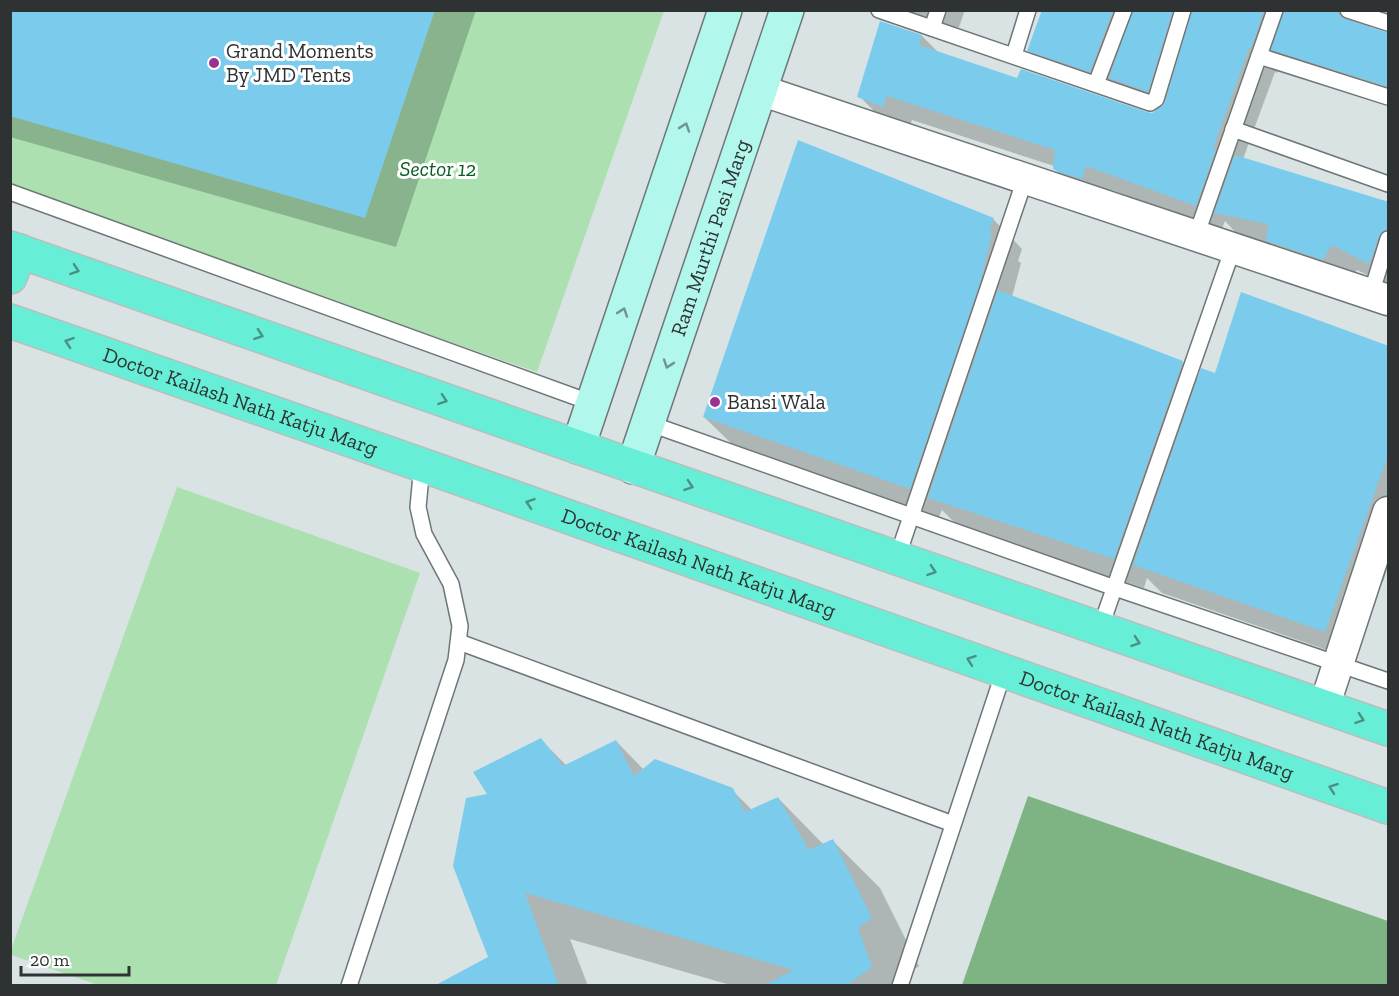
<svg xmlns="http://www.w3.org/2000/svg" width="1399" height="996" viewBox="0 0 1399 996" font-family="'Zilla Slab',serif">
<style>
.green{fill:#ace0b0}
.forest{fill:#7eb483}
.shadow{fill:#0003}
.building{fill:#7bccec}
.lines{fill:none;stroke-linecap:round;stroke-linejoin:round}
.lane-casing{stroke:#6e7778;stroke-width:18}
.street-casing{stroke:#6e7778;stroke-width:33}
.secondary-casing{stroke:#6e7778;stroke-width:36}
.primary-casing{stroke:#bcbdbd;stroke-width:36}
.lane{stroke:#fff;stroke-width:15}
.street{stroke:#fff;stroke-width:30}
.secondary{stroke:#b2f7eb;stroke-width:33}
.primary{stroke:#66efd6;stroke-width:33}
.oneway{stroke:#70948e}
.oneway2{stroke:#4a9084}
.poi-dot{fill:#9a3194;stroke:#fff;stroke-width:2}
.labels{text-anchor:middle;stroke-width:6;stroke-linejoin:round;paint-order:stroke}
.poi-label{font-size:21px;fill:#2e3232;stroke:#fff;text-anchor:start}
.park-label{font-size:21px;font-style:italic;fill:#075d20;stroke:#fff}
.street-label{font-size:21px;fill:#2e3232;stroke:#fff}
</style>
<rect width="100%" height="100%" fill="#d9e3e3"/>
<g class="green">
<polygon points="11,11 664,11 537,372 11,190"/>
<polygon points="177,487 420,573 276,985 98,985 11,955 11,950"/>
</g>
<polygon class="forest" points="1028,796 1388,921 1388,985 962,985"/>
<g class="shadow">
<polygon points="10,10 476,10 396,247 10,137"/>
<polygon points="888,10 965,10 959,27 954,32"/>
<polygon points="1044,10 1388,10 1388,29 1377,25 1366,28 1388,34 1388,103 1282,58 1277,73 1275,72 1243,159 1388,204 1388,285 1357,270 1348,285 1293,266 1271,244 1241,238 1225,221 1221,231 1112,190 1107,204 1080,194 1054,168 1054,166 912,120 908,132 885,122 859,96 881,23 922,36 938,52 1018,80 1151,114 1157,111 1054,76 1029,50"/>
<polygon points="993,219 1022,249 1018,261 1021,263 1012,297 1182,362 1199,379 1216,375 1388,348 1388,567 1383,582 1380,581 1353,659 1162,593 1147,578 1144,588 959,527 942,510 939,517 734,446 704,417"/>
<polygon points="541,740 567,766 616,741 644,770 732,790 752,810 778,798 824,845 833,841 880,888 919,966 905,976 908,986 734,986 570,939 588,986 437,986 489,958 489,795"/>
</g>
<g class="building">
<polygon points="10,10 435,10 365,218 10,116"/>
<polygon points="1042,10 1113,10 1090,72 1027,51"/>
<polygon points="1133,10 1173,10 1148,92 1109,78"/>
<polygon points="1192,10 1264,10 1251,48 1249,48 1213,148 1216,149 1196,206 1086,166 1082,179 1059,172 1053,169 1055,150 887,96 883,107 857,97 880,21 922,35 919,45 1017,78 1021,69 1147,112 1152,113 1161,107 1165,102"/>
<polygon points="1284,10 1338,10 1340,16 1345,19 1389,33 1389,87 1271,50"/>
<polygon points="798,140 994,218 989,232 992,233 980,283 910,489 703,417"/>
<polygon points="1235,155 1389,202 1389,230 1382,232 1379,236 1371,260 1370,259 1368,264 1332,245 1323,260 1266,241 1268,224 1214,213"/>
<polygon points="998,290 1183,361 1114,559 928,498"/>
<polygon points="1241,292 1389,346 1389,452 1325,632 1133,565 1201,368 1215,373"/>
<polygon points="541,738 563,766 616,740 634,776 655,759 733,788 745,812 778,797 809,850 833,839 872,918 858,928 872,967 846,986 763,986 794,970 525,893 559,986 434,986 488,957 453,866 466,798 487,794 473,772"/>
</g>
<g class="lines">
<g class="lane-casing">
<g id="lane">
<polyline points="879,10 1150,103 1156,99 1183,10"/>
<polyline points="1348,10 1388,23"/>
<polyline points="932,28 938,10"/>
<polyline points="1014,55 1028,10"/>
<polyline points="1259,56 1388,97"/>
<polyline points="1096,84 1124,10"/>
<polyline points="1233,129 1388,184"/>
<polyline points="10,192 592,403"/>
<polyline points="1196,236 1275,10"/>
<polyline points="1371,294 1388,239"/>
<polyline points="648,423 1115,588 1388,681"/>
<polyline points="897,558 1025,179"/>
<polyline points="1100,629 1233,248"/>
<polyline points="459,642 953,824"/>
<polyline points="349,986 456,660 460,626 451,584 424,534 418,507 422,465"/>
<polyline points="900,986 1004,671"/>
</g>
</g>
<g class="street-casing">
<g id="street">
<polyline points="760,90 1388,300"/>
<polyline points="1324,707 1388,512"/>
</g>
</g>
<g class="secondary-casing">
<g id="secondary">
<polyline points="578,447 725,10"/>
<path id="s1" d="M633 467 787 10"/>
</g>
</g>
<g class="primary-casing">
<g id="primary">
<polyline points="10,248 578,447 1388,729"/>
<polyline points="10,277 20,251"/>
<path id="s2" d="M10 321 422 465 1388 807"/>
</g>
</g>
<use href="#lane" class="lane"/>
<use href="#street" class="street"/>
<use href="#secondary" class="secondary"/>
<use href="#primary" class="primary"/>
</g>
<defs><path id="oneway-chevron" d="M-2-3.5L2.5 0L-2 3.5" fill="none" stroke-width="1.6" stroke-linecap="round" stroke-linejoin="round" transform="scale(1.5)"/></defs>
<g class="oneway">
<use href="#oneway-chevron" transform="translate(685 127) rotate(-71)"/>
<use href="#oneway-chevron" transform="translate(623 312) rotate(-71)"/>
<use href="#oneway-chevron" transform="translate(668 364) rotate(109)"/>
</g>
<g class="oneway2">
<use href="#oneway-chevron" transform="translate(75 270) rotate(19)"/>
<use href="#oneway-chevron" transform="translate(259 335) rotate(19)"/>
<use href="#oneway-chevron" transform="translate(69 342) rotate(-161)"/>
<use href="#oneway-chevron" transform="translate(443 400) rotate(19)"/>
<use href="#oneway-chevron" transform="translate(689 486) rotate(19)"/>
<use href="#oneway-chevron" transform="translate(530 503) rotate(-161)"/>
<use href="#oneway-chevron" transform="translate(932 571) rotate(19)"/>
<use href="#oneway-chevron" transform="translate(1136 642) rotate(19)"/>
<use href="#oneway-chevron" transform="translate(971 660) rotate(-160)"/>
<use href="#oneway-chevron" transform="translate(1360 719) rotate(19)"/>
<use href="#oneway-chevron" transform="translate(1333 788) rotate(-160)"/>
</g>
<g class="poi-dot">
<circle cx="214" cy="63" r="6"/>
<circle cx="715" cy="402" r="6"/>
</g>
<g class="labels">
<g class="poi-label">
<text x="226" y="58">Grand Moments<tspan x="226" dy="24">By JMD Tents</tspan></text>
<text x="727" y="409">Bansi Wala</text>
</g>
<g class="park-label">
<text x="438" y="176">Sector 12</text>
</g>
<g class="street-label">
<text dy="7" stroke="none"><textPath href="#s1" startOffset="242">Ram Murthi Pasi Marg</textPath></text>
<text dy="7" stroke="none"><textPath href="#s2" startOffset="244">Doctor Kailash Nath Katju Marg</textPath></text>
<text dy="7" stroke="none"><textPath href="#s2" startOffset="730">Doctor Kailash Nath Katju Marg</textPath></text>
<text dy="7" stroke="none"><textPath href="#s2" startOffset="1216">Doctor Kailash Nath Katju Marg</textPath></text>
</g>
</g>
<rect width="1399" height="996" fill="none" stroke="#2e3232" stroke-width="24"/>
<path d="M21 966v9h108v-9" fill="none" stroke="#2e3232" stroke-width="3"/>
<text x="30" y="966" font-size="18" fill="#2e3232" stroke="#ffffff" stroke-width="4.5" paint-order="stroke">20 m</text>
</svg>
